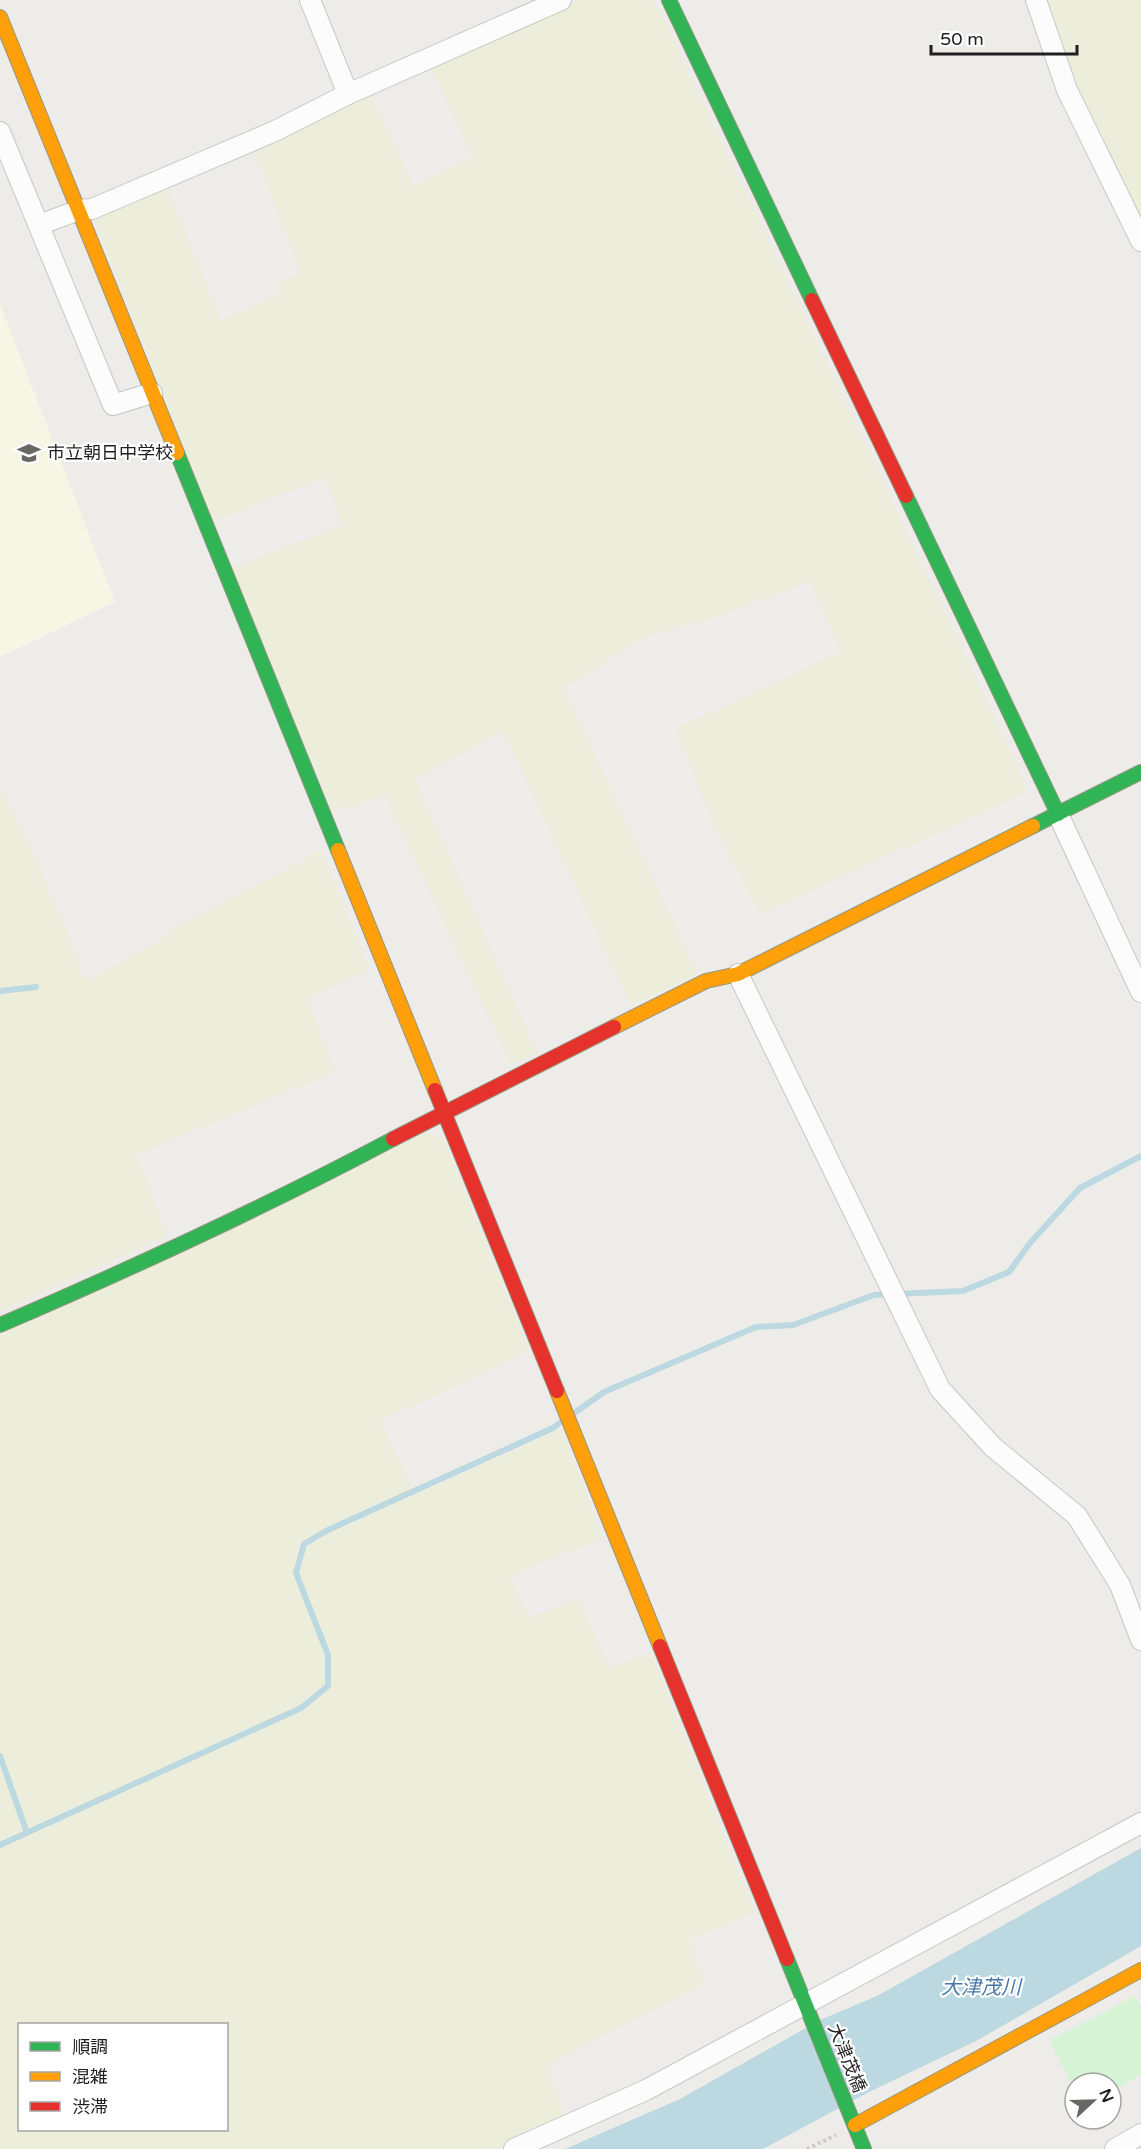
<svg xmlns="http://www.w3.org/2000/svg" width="1141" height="2149" viewBox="0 0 1141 2149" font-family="'Varela Round','Noto Sans JP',sans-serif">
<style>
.education{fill:#f7f6e4}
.farmland{fill:#ededdb;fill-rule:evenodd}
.park{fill:#d7f3d6}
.water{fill:#bcd8e0}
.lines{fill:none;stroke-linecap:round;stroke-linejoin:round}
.stream{stroke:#bcd8e0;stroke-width:6}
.street-casing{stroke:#c6c6c4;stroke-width:22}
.fast-casing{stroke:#969780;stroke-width:16}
.slow-casing{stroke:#969780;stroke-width:16}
.jam-casing{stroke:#969780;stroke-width:16}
.path{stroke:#d7c9c7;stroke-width:4;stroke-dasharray:3 3;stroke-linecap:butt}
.street{stroke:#fcfcfc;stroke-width:20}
.fast{stroke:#30b455;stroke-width:14}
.slow{stroke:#ff9f0a;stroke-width:14}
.jam{stroke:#e5322d;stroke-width:14}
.labels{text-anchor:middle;stroke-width:4.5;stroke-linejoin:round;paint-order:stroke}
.poi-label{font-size:18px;fill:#1f1f1f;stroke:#fff;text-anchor:start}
.street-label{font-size:18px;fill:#1f1f1f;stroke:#fff}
.water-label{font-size:20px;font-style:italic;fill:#4978a7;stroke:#fff}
</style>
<rect width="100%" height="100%" fill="#eeece8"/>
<polygon class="education" points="0,304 115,602 0,657"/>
<g class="farmland">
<polygon points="579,0 654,0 1015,762 1027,792 760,914 711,818 676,729 841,652 810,581 725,614 644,637 563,688 697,974 631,1005 503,730 415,780 537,1053 511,1064 385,795 333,812 231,569 342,525 326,477 213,521 95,221 166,186 221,321 282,294 279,282 301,273 255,152 371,94 413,186 473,158 431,67"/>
<polygon points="1043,0 1141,0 1141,224 1072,84"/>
<polygon points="0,788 28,842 76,954 81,974 89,981 169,935 168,931 321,851 369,971 307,997 334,1072 136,1155 167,1235 0,1311"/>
<path d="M426 1133 444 1140 529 1351 380 1421 414 1495 561 1429 603 1538 508 1576 529 1618 578 1599 609 1668 651 1653 754 1913 688 1939 705 1983 547 2065 566 2122 491 2149H0V1334ZM20 2024H226V2130H20Z"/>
</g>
<polygon class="park" points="1135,1996 1141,2008 1141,2075 1111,2092 1111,2083 1075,2083 1075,2090 1049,2041"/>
<polygon class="water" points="1141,1848 1141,1946 978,2040 869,2092 763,2149 565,2149 680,2099 820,2020 877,1996"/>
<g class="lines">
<g class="stream">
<polyline points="0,991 36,987"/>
<polyline points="573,1414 604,1392 756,1327 793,1325 874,1295 963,1291 1009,1272 1030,1243 1080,1188 1141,1156"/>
<polyline points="0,1756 27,1833"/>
<polyline points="0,1845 301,1708 328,1686 328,1655 296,1573 304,1544 328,1530 553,1428 562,1421"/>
</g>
<g class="street-casing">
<g id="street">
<polyline points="310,0 348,94"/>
<polyline points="1036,0 1067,90 1141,241"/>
<polyline points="0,132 113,405 152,393"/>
<polyline points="39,225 79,210 92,209 275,131 348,94 561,0"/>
<polyline points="1058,814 1141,992"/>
<polyline points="738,974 940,1389 993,1447 1077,1516 1120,1585 1141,1640"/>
<polyline points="514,2149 646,2090 1141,1823"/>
<polyline points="1115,2149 1141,2134"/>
</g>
</g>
<g class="fast-casing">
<g id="fast">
<polyline points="669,0 812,300"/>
<polyline points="177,453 338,850"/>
<polyline points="906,496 1058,814"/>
<polyline points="1033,826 1141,772"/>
<path d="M0 1325C133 1268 265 1207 393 1139"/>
<polyline points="787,1959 864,2149"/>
</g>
</g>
<g class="slow-casing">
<g id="slow">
<polyline points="0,17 177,453"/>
<polyline points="338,850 435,1090"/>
<polyline points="614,1027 706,981 738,974 1033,826"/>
<polyline points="557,1391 660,1646"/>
<polyline points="855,2125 1141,1970"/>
</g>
</g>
<g class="jam-casing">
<g id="jam">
<polyline points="812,300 906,496"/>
<polyline points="435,1090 557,1391"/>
<polyline points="393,1139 614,1027"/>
<polyline points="660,1646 787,1959"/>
</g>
</g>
<polyline class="path" points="807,2149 836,2135"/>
<use href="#street" class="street"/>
<use href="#fast" class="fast"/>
<use href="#slow" class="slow"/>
<use href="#jam" class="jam"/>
</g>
<defs>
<g id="school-bare" transform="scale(1.8)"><path d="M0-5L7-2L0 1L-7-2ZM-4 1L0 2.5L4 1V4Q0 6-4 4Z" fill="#676765" stroke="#fff" stroke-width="2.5" paint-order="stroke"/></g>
</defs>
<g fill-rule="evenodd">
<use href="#school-bare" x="29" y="453"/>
</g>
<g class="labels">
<g class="poi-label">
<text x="47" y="459">市立朝日中学校</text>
</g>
<g class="street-label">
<text transform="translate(847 2058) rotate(68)" y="6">大津茂橋</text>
</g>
<g class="water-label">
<text x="981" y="1994">大津茂川</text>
</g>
</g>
<rect x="18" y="2023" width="210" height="108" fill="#ffffff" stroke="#a5a5a5" stroke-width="1.5"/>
<rect x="30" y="2042" width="30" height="9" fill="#30b455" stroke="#a5a5a5" stroke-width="1.5"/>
<text x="72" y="2053" font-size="18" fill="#1f1f1f">順調</text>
<rect x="30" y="2072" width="30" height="9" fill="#ff9f0a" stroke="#a5a5a5" stroke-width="1.5"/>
<text x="72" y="2083" font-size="18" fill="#1f1f1f">混雑</text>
<rect x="30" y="2102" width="30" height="9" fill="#e5322d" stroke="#a5a5a5" stroke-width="1.5"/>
<text x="72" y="2113" font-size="18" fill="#1f1f1f">渋滞</text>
<g transform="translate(1093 2101) rotate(68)"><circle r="28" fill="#ffffff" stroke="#a5a5a5" stroke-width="1.5"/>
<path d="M0-4.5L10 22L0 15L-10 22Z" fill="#676765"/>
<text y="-9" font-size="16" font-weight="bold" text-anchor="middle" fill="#1f1f1f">N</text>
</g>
<path d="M931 45v9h146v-9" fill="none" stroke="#1f1f1f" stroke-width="3"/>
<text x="940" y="45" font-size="18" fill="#1f1f1f" stroke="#ffffff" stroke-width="4.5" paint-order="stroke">50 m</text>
</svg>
